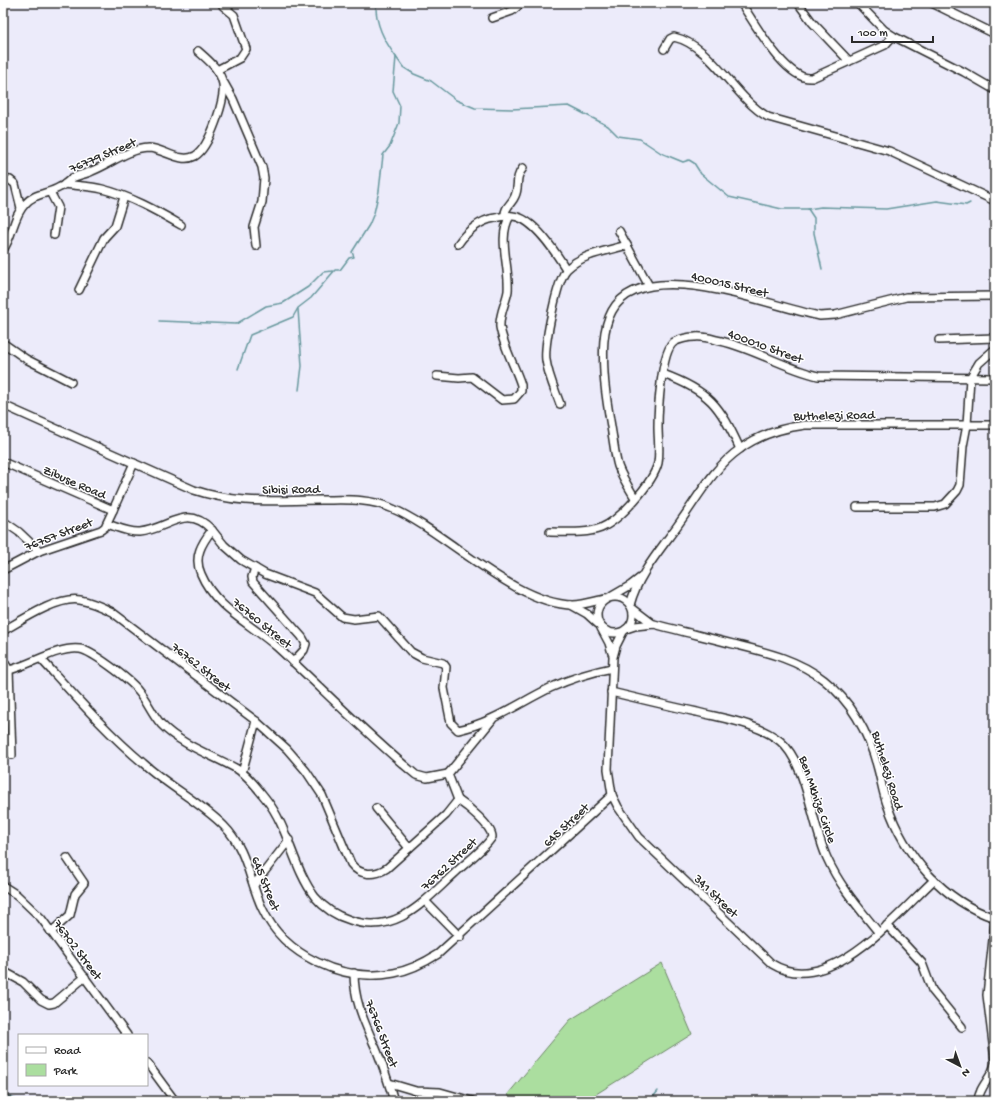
<svg xmlns="http://www.w3.org/2000/svg" width="998" height="1104" viewBox="0 0 998 1104" font-family="'Gochi Hand',sans-serif">
<style>
.green{fill:#abde9f;stroke:#6b8465}
.lines{fill:none;stroke-linecap:round;stroke-linejoin:round}
.stream{stroke:#67989d;stroke-width:1.5}
.minor-casing{stroke:#2b2b2b;stroke-width:10}
.minor{stroke:#fff;stroke-width:7}
.labels{text-anchor:middle;stroke-width:3;stroke-linejoin:round;paint-order:stroke}
.street-label{font-size:13px;fill:#2b2b2b;stroke:#fff}
</style>
<rect width="100%" height="100%" fill="#ecebfa"/>
<filter id="ink" filterUnits="userSpaceOnUse"><feTurbulence type="fractalNoise" baseFrequency=".025" numOctaves="2"/><feDisplacementMap in="SourceGraphic" scale="8" xChannelSelector="R" yChannelSelector="G"/><feConvolveMatrix kernelMatrix="1 2 1 2 8 2 1 2 1" color-interpolation-filters="sRGB"/></filter>
<g filter="url(#ink)">
<polygon class="green" points="662,963 692,1034 585,1101 511,1101 508,1094 570,1020"/>
<g class="lines">
<g class="stream">
<polyline points="396,57 403,67 414,74 431,81 456,100 475,108 512,109 569,106 608,126 618,136 640,139 661,153 683,162 689,160 694,163 701,174 729,197 782,209 808,209 821,207 886,209 937,201 966,205 970,203"/>
<polyline points="808,209 814,218 814,233 822,269"/>
<polyline points="298,309 302,366 299,390"/>
<polyline points="159,321 236,324 266,306 283,303 308,287 323,272 333,271"/>
<path d="M238 369 250 335 293 317 298 308 311 298 335 270H340L349 258 354 257 352 252 369 225 374 213 379 191 383 155 390 146 399 123 400 106 393 91 396 57C384 40 375 24 376 3"/>
<polyline points="3,1094 19,1101"/>
<polyline points="653,1101 653,1097 658,1091"/>
</g>
<g class="minor-casing">
<g id="minor">
<path d="M741 3C754 22 786 81 812 78L885 45 893 36"/>
<polyline points="798,3 812,22 849,61"/>
<polyline points="858,3 884,30 893,36 964,72 995,90"/>
<polyline points="932,3 995,34"/>
<polyline points="492,18 512,11 518,6 519,3"/>
<path d="M664 49 670 39 674 37C713 46 733 97 768 117L889 151 995 201"/>
<polyline points="217,70 240,58 246,49 234,15 223,6"/>
<polyline points="224,83 233,99 262,167 264,178 262,202 254,227 256,246"/>
<polyline points="3,179 10,180 15,184 21,208"/>
<path d="M65 184C77 186 90 186 102 189 130 196 157 211 181 225"/>
<polyline points="50,192 58,207 54,235"/>
<path d="M505 216C504 207 512 204 515 196 520 185 514 179 523 168"/>
<polyline points="619,231 649,286"/>
<path d="M458 244C466 232 480 220 495 218 501 217 507 215 513 216 534 218 556 253 566 269"/>
<path d="M3 250C13 236 13 216 25 204 34 193 49 194 60 187 65 185 68 181 72 178 79 175 86 174 92 171 110 164 128 149 148 148 163 148 180 164 195 156 209 148 226 99 223 84 220 69 208 60 198 51"/>
<polyline points="79,290 104,238 115,226 124,197"/>
<polyline points="939,340 995,338"/>
<polyline points="3,343 26,359 71,382"/>
<path d="M663 374C709 391 720 405 740 449"/>
<path d="M437 376 459 378 472 377 502 400 514 399 521 391V385C515 366 503 346 500 327 499 314 506 303 508 291 510 267 497 238 510 216"/>
<path d="M560 404C555 390 548 375 546 360 544 345 557 279 567 269 582 254 607 251 627 245"/>
<path d="M3 405 194 490C239 505 276 500 322 500 345 500 369 498 391 508 446 531 513 604 573 605 584 605 595 601 605 599"/>
<polyline points="3,462 113,510 134,463"/>
<path d="M635 498C629 488 622 477 618 466 615 456 614 444 612 433 609 413 605 394 604 373 603 353 602 329 612 311 644 253 771 307 820 316L835 315 906 297 995 296"/>
<polyline points="857,507 935,507 945,504 957,491 960,485 963,446 967,425 970,378 979,363 995,349"/>
<polyline points="3,521 19,532 39,551"/>
<path d="M107 524C117 527 129 533 140 532 169 529 186 503 212 530 202 543 193 557 201 574 215 608 251 624 277 647 323 689 367 735 416 775L427 778 448 774"/>
<path d="M212 530 224 545 241 560 265 574 315 593 342 617 354 619 379 616 411 652 422 658 443 663 446 667 444 688 451 723 458 730C492 723 519 703 550 688 570 679 591 672 612 668"/>
<path d="M550 532C566 532 586 534 601 528 620 520 653 483 658 463 660 451 658 439 658 427 658 411 661 351 674 342 679 339 689 337 695 337 704 336 712 339 721 341 755 349 784 368 818 376L995 378"/>
<polyline points="255,568 252,577 253,582 302,637 306,644 304,650 293,662"/>
<polyline points="3,570 39,551 101,530 105,527 113,510"/>
<polyline points="612,596 631,585 640,578"/>
<circle cx="615" cy="615" r="18"/>
<polyline points="571,605 587,614 598,624"/>
<path d="M630 605C638 574 662 548 680 522 698 497 714 467 740 449 759 435 781 428 805 425H995"/>
<polyline points="632,608 653,624"/>
<polyline points="601,628 609,643 612,653"/>
<path d="M626 629 635 626 654 624C680 631 706 637 733 644 765 652 797 659 824 680 853 703 869 734 878 769 881 780 883 793 887 804 904 855 943 901 995 918"/>
<path d="M3 631C22 620 58 596 80 600 92 602 102 607 112 612L256 721 287 749 306 771 322 795 351 864C360 876 375 876 387 868L446 815 458 800C467 806 492 826 492 837 484 850 466 862 455 873 424 901 396 936 350 920 337 916 324 908 315 897 293 868 289 828 266 799 258 789 248 775 237 769 212 755 181 745 161 724 152 714 147 700 138 690 129 679 92 651 80 649 58 646 31 665 9 670"/>
<path d="M623 632 616 646 613 657 608 769 612 795 618 807 639 837 772 964C829 999 897 914 934 880"/>
<path d="M41 659C74 695 106 732 143 763 168 786 200 802 224 826 247 849 249 880 262 908 284 956 343 983 394 973 410 970 424 963 438 954L612 795"/>
<polyline points="3,660 9,670 12,755"/>
<path d="M611 692C640 699 669 706 697 712 725 719 757 723 780 741 807 763 812 826 827 858 840 887 860 909 879 933"/>
<polyline points="242,773 256,721"/>
<polyline points="458,800 448,774 492,720"/>
<polyline points="376,808 409,848"/>
<polyline points="254,885 289,840"/>
<polyline points="3,886 17,895 41,918 127,1035"/>
<polyline points="425,901 460,937"/>
<polyline points="995,921 987,995 995,1060"/>
<polyline points="887,925 922,963 932,990 962,1027"/>
<polyline points="51,932 70,915 75,894 84,883 67,858"/>
<polyline points="3,971 23,982 41,1000 49,1004 54,1003 85,977"/>
<path d="M354 973C354 999 363 1019 373 1042 382 1061 388 1081 394 1101"/>
<polyline points="147,1063 175,1101"/>
<polyline points="389,1083 416,1091 440,1092 472,1101"/>
<path d="M978 1101C979 1086 993 1077 995 1063"/>
</g>
</g>
<use href="#minor" class="minor"/>
</g>
</g>
<g class="labels">
<g class="street-label">
<text transform="translate(102 154) rotate(-23)" y="5">76779 Street</text>
<text transform="translate(730 283) rotate(13)" y="5">400015 Street</text>
<text transform="translate(766 345) rotate(20)" y="5">400010 Street</text>
<text transform="translate(834 414) rotate(-1)" y="5">Buthelezi Road</text>
<text transform="translate(75 481) rotate(23)" y="5">Zibuse Road</text>
<text transform="translate(291 488) rotate(-1)" y="5">Sibisi Road</text>
<text transform="translate(58 533) rotate(-21)" y="5">76757 Street</text>
<text transform="translate(263 622) rotate(39)" y="5">76760 Street</text>
<text transform="translate(202 666) rotate(38)" y="5">76762 Street</text>
<text transform="translate(889 770) rotate(73)" y="5">Buthelezi Road</text>
<text transform="translate(819 799) rotate(71)" y="5">Ben Mkhize Circle</text>
<text transform="translate(565 824) rotate(-43)" y="5">645 Street</text>
<text transform="translate(448 863) rotate(-43)" y="5">76762 Street</text>
<text transform="translate(267 883) rotate(68)" y="5">645 Street</text>
<text transform="translate(717 895) rotate(44)" y="5">341 Street</text>
<text transform="translate(79 949) rotate(53)" y="5">76702 Street</text>
<text transform="translate(383 1033) rotate(69)" y="5">76766 Street</text>
</g>
</g>
<rect width="998" height="1104" fill="none" stroke="#fff" stroke-width="16"/>
<rect x="8" y="8" width="982" height="1088" fill="none" stroke="#2b2b2b" stroke-width="1.5" filter="url(#ink)"/>
<rect x="18" y="1034" width="130" height="52" fill="#ffffff" stroke="#aaaaaa"/>
<rect x="26" y="1047" width="20" height="6" fill="#ffffff" stroke="#aaaaaa"/>
<text x="54" y="1054" font-size="12" fill="#2b2b2b">Road</text>
<rect x="26" y="1064" width="20" height="12" fill="#abde9f" stroke="#aaaaaa"/>
<text x="54" y="1074" font-size="12" fill="#2b2b2b">Park</text>
<g transform="translate(960 1066) rotate(139)" stroke="#ffffff" stroke-width="3" paint-order="stroke">
<path d="M0-3L7 15L0 10L-7 15Z" fill="#2b2b2b"/>
<text y="-6" font-size="11" font-weight="bold" text-anchor="middle" fill="#2b2b2b">N</text>
</g>
<path d="M852 36v6h81v-6" fill="none" stroke="#2b2b2b" stroke-width="2"/>
<text x="858" y="36" font-size="12" fill="#2b2b2b" stroke="#ffffff" stroke-width="3" paint-order="stroke">100 m</text>
</svg>
